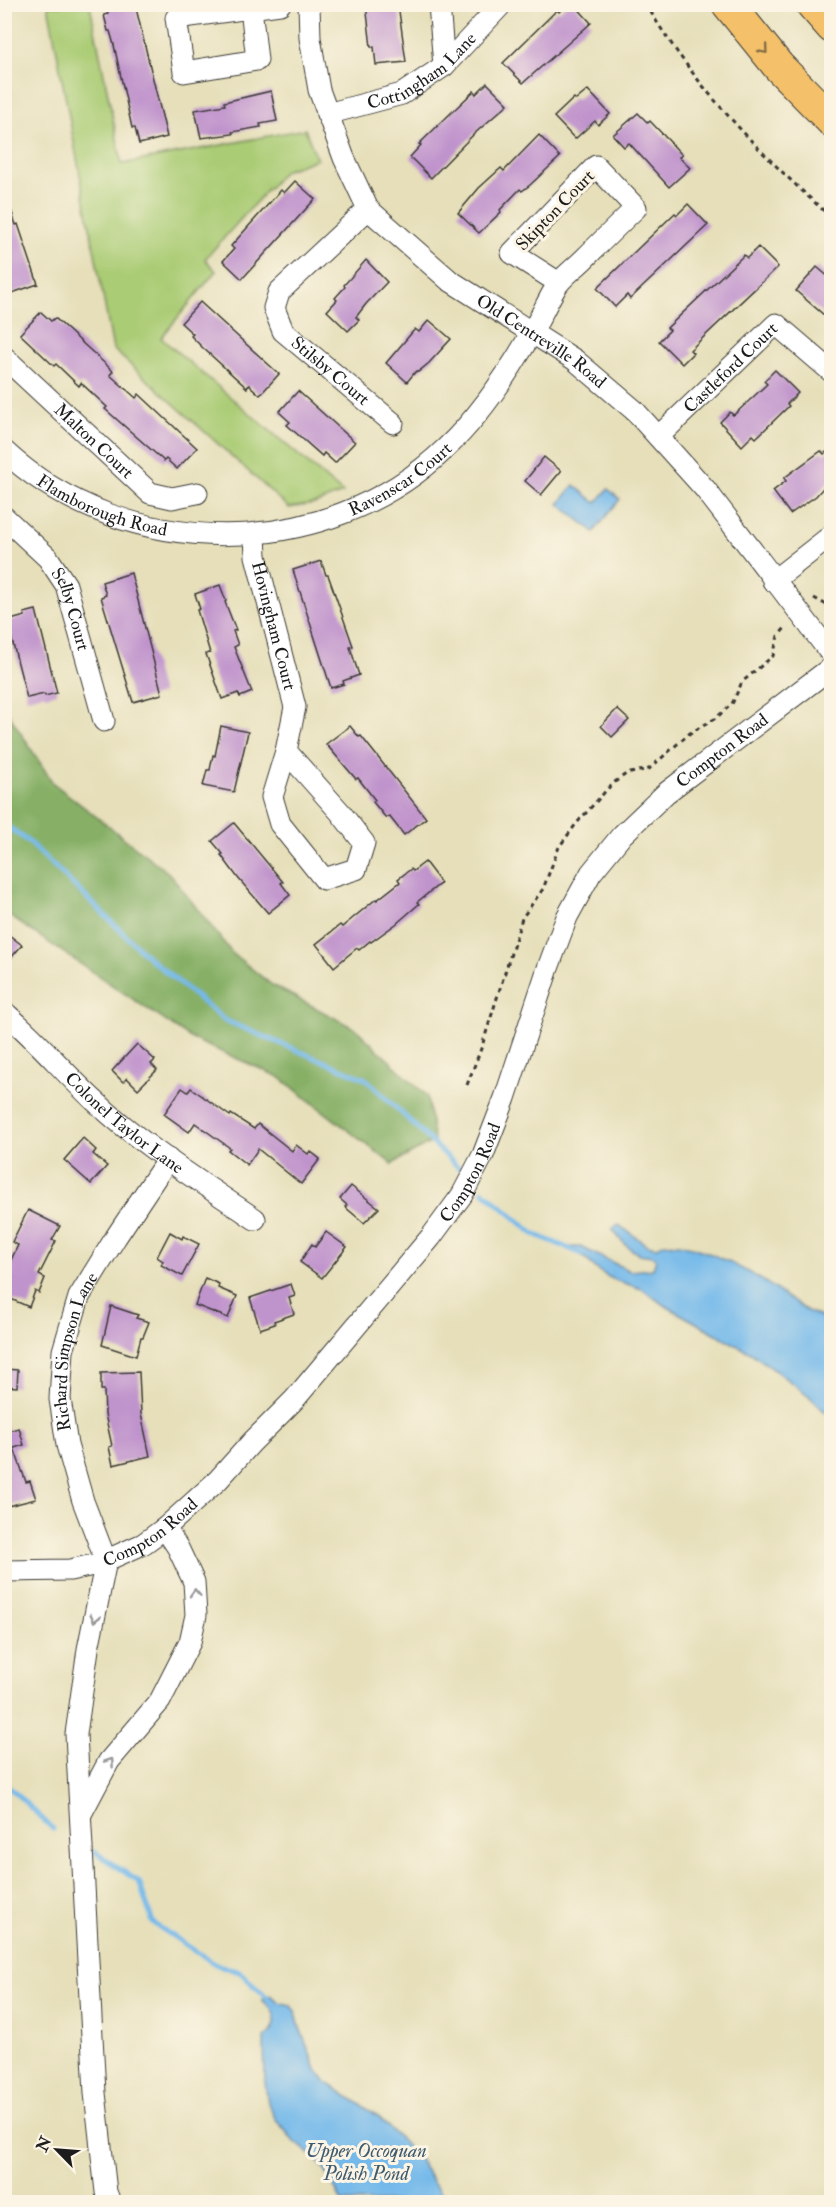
<svg xmlns="http://www.w3.org/2000/svg" width="836" height="2207" viewBox="0 0 836 2207" font-family="'IM FELL Double Pica',serif">
<style>
.green{fill:#aacc75;stroke:#637448;stroke-width:1.5}
.forest{fill:#87b066;stroke:#526641;stroke-width:1.5}
.water{fill:#74b9ea;stroke:#486a83;stroke-width:1.5}
.lines{fill:none;stroke-linecap:round;stroke-linejoin:round}
.stream{stroke:#74b9ea;stroke-width:5}
.building{fill:#bf93cc}
.minor-casing{stroke:#3a3934;stroke-width:23}
.highway-casing{stroke:#3a3934;stroke-width:34}
.path{stroke:#3a3934;stroke-width:3;stroke-dasharray:4.5 4.5;stroke-linecap:butt}
.minor{stroke:#fff;stroke-width:21}
.highway{stroke:#f4c16b;stroke-width:32}
.oneway{stroke:#886e44}
.oneway2{stroke:#999}
.labels{text-anchor:middle;stroke-width:6;stroke-linejoin:round;paint-order:stroke}
.street-label{font-size:18px;fill:#1c1c1c;stroke:#fcf5e5}
.water-label{font-size:20px;font-style:italic;fill:#3f5b6e;stroke:#fcf5e5}
</style>
<rect width="100%" height="100%" fill="#fcf5e5"/>
<filter id="ink" filterUnits="userSpaceOnUse"><feTurbulence type="fractalNoise" baseFrequency=".0167" numOctaves="2"/><feDisplacementMap in="SourceGraphic" scale="12" xChannelSelector="R" yChannelSelector="G"/><feConvolveMatrix kernelMatrix="1 2 1 2 8 2 1 2 1" color-interpolation-filters="sRGB"/></filter>
<filter id="wash" filterUnits="userSpaceOnUse"><feTurbulence type="fractalNoise" baseFrequency=".008" numOctaves="4" result="noise"/><feDisplacementMap in="SourceGraphic" scale="24" xChannelSelector="R" yChannelSelector="G"/><feGaussianBlur stdDeviation="1.35" result="paint"/><feColorMatrix in="noise" values="0 0 0 0 0 0 0 0 0 0 0 0 0 0 0 0 0 1.4 0 .05"/><feComposite in="paint" operator="in"/></filter>
<g filter="url(#wash)">
<rect width="100%" height="100%" fill="#e6dfba"/>
<polygon class="green" points="48,5 90,5 122,164 305,129 317,159 284,171 205,259 216,271 161,338 343,493 314,504 289,508 113,349"/>
<polygon class="forest" points="4,707 53,783 170,874 232,953 272,985 356,1029 427,1096 434,1141 392,1164 279,1077 192,1039 5,913"/>
<g class="water">
<polygon points="574,485 596,503 608,489 620,499 594,532 559,504"/>
<path d="M619 1225 647 1245 657 1247C679 1232 751 1272 771 1286 786 1296 815 1321 831 1318V1412H825L808 1395 751 1353 664 1305 642 1289 612 1279 600 1272 572 1247H581L630 1271 653 1269 656 1258C650 1254 643 1256 637 1253 627 1248 618 1237 612 1229Z"/>
<path d="M271 1995 279 2002 290 2005 296 2012 300 2028 315 2067 326 2082 378 2116 418 2158 446 2202H342L326 2172 317 2160 294 2141 275 2118 268 2103 265 2083 264 2038C281 2025 277 2012 262 2000Z"/>
</g>
<g class="lines">
<g class="stream">
<polyline points="4,824 29,842 148,957 224,1020 366,1079 460,1169"/>
<polyline points="483,1191 534,1234 582,1254"/>
<polyline points="4,1782 53,1829"/>
<polyline points="95,1852 139,1882 153,1923 215,1964 240,1972 270,2001"/>
</g>
</g>
<g id="blocks">
<g class="building">
<polygon points="106,4 135,4 167,137 139,144 135,128 132,128 114,45 110,31 108,31 104,15 108,14"/>
<polygon points="366,4 398,4 406,62 376,65 374,47 371,47"/>
<polygon points="567,4 574,4 591,23 523,83 503,63 557,10 559,12"/>
<polygon points="487,83 508,104 473,135 431,178 410,157 421,145 419,144 453,111 474,91 476,94"/>
<polygon points="588,90 610,114 598,125 595,121 575,139 554,117 574,98 576,100"/>
<polygon points="271,91 277,121 260,124 261,127 232,132 233,134 201,138 195,110 225,105 224,102"/>
<polygon points="638,113 648,123 650,121 671,143 682,155 679,157 690,168 669,187 629,143 624,147 613,135"/>
<polygon points="539,135 560,157 530,185 522,191 520,189 500,210 501,212 479,233 458,213 479,188 501,168 504,171"/>
<polygon points="295,181 315,199 242,279 223,261 234,249 231,246 281,190 284,193"/>
<polygon points="4,198 7,198 16,225 18,224 38,284 9,294 4,279"/>
<polygon points="688,204 708,225 630,299 627,295 615,307 597,288 675,213 677,215"/>
<polygon points="758,247 778,267 690,350 693,353 682,364 659,341 670,330 667,328 744,255 747,258"/>
<polygon points="366,260 387,282 366,304 356,317 359,320 348,331 327,311 337,300 335,298 345,287 344,285"/>
<polygon points="817,267 831,279 831,321 796,291"/>
<polygon points="200,302 279,374 260,395 249,385 247,388 203,348 191,336 193,334 181,323"/>
<polygon points="41,312 51,321 55,318 113,371 110,375 136,398 139,394 197,448 177,469 166,459 164,461 105,409 107,407 81,383 79,386 56,364 54,366 20,334"/>
<polygon points="429,320 451,339 429,363 418,372 416,371 407,382 386,363 415,329 419,332"/>
<polygon points="775,370 798,393 787,404 789,406 756,438 753,435 742,446 720,422 730,412 733,415 735,414 767,384 764,381"/>
<polygon points="298,391 355,442 335,463 324,453 322,456 287,425 290,422 279,412"/>
<polygon points="831,448 831,479 816,496 790,514 773,491 786,481 784,478 821,451 824,454"/>
<polygon points="544,457 561,471 541,495 525,481"/>
<polygon points="321,561 326,575 328,575 338,603 353,646 350,647 359,675 343,681 344,684 331,688 293,570"/>
<polygon points="131,573 162,694 133,702 101,597 106,595 102,582"/>
<polygon points="220,585 226,601 225,602 236,630 233,631 238,645 234,647 252,692 240,697 238,693 222,699 206,654 210,653 197,610 200,609 195,594"/>
<polygon points="36,610 57,693 45,696 44,694 27,698 7,621 25,616 24,613"/>
<polygon points="617,709 629,720 612,737 601,726"/>
<polygon points="221,726 248,732 234,792 203,786 207,770 210,770 213,755 215,756"/>
<polygon points="350,726 359,737 361,736 426,818 404,835 389,816 386,818 373,802 375,800 358,778 356,779 326,744"/>
<polygon points="234,823 283,882 281,883 290,895 268,913 238,878 221,855 223,854 212,841"/>
<polygon points="425,862 441,883 417,902 419,904 396,924 371,942 370,941 359,950 357,948 334,967 316,944 340,925 342,927 376,899 377,900 400,882 398,879 411,869 413,871"/>
<polygon points="4,931 22,945 4,966"/>
<polygon points="137,1044 155,1060 151,1064 157,1070 138,1089 127,1078 123,1082 112,1071"/>
<polygon points="182,1088 188,1092 191,1088 230,1116 231,1114 254,1129 258,1124 292,1151 296,1145 308,1154 310,1151 320,1159 301,1184 258,1149 247,1165 228,1150 230,1148 195,1123 189,1132 164,1114"/>
<polygon points="83,1138 96,1150 93,1154 107,1166 91,1184 64,1160"/>
<polygon points="351,1186 379,1208 364,1223 345,1207 347,1205 340,1199"/>
<polygon points="28,1210 60,1226 52,1240 56,1241 39,1275 45,1278 39,1293 35,1291 29,1307 4,1296 4,1275 18,1245 12,1242"/>
<polygon points="170,1232 182,1239 183,1236 199,1244 182,1276 161,1265 163,1261 157,1257"/>
<polygon points="326,1232 347,1247 322,1278 300,1262 312,1244 315,1247"/>
<polygon points="205,1278 219,1284 218,1288 237,1296 228,1318 195,1305"/>
<polygon points="291,1284 295,1296 289,1298 294,1314 274,1321 275,1324 260,1329 250,1298"/>
<polygon points="111,1306 138,1315 136,1318 149,1322 143,1337 141,1337 136,1356 102,1345"/>
<polygon points="4,1369 18,1370 17,1387 4,1386"/>
<polygon points="139,1372 141,1414 150,1456 113,1465 109,1447 112,1446 105,1414 104,1390 101,1390 101,1373"/>
<polygon points="4,1426 7,1426 8,1431 19,1428 24,1445 14,1448 26,1482 30,1481 36,1499 4,1507"/>
</g>
</g>
</g>
<g filter="url(#ink)">
<use href="#blocks" fill-opacity="0" stroke="#3a3934" stroke-width="1.5"/>
<g class="lines">
<g class="minor-casing">
<g id="minor">
<path id="s1" d="M309 4 310 38 319 90 344 158 368 209 449 280 575 360 634 410 705 489 832 655"/>
<polyline points="439,4 444,66"/>
<path d="M251 8 257 60 184 72 176 18C211 13 245 9 280 4"/>
<path id="s2" d="M327 114 402 94 444 66 500 6 499 4"/>
<path id="s3" d="M368 209 279 292 274 308 283 331 393 423"/>
<path id="s4" d="M4 357 150 493 172 498 197 493"/>
<path id="s5" d="M659 436 776 324 832 372"/>
<path id="s6" d="M4 451C125 563 327 563 446 448 481 415 508 374 532 332 541 317 548 299 558 284 565 275 576 267 584 259 601 242 618 225 636 208L596 166 512 253 559 283"/>
<path id="s7" d="M4 517 48 558 66 585 104 721"/>
<path id="s8" d="M255 535 256 556 295 707 286 751 272 797 280 824 324 879 356 869 364 843 340 812 286 751"/>
<polyline points="773,581 832,535"/>
<path id="s9" d="M4 1012C38 1040 64 1073 96 1102 144 1147 201 1182 255 1219"/>
<path id="s10" d="M4 1571 70 1570 98 1564 143 1544 165 1528 218 1480 252 1442 294 1400 431 1237 462 1195 483 1155 505 1098 548 968 567 917 591 873 622 835 666 793 832 667"/>
<polyline points="82,1812 109,1761 160,1701 190,1642 196,1615 194,1582 178,1548 165,1528"/>
<path id="s11" d="M110 2202 106 2192 95 2093 76 1734 88 1649 106 1561 83 1501 67 1445 60 1399 63 1351 79 1297 116 1237 168 1159"/>
</g>
</g>
<g class="highway-casing">
<g id="highway">
<polyline points="728,4 779,67 832,121"/>
<polyline points="812,4 832,27"/>
</g>
</g>
<g class="path">
<path d="M646 4C694 86 761 155 832 218"/>
<polyline points="814,598 825,604 832,605"/>
<polyline points="467,1085 482,1046 522,918 543,889 559,847 576,824 612,784 626,774 649,769 690,733 716,718 732,704 742,682 773,656 778,636 786,627"/>
</g>
<use href="#minor" class="minor"/>
<use href="#highway" class="highway"/>
</g>
<defs><path id="oneway-chevron" d="M-2-3.5L2.5 0L-2 3.5" fill="none" stroke-width="1.6" stroke-linecap="round" stroke-linejoin="round" transform="scale(1.5)"/></defs>
<use class="oneway" href="#oneway-chevron" transform="translate(764 50) rotate(50)"/>
<g class="oneway2">
<use href="#oneway-chevron" transform="translate(195 1593) rotate(-93)"/>
<use href="#oneway-chevron" transform="translate(95 1618) rotate(103)"/>
<use href="#oneway-chevron" transform="translate(110 1762) rotate(-56)"/>
</g>
</g>
<g class="labels">
<g class="street-label">
<text dy="6" stroke="none"><textPath href="#s2" startOffset="106">Cottingham Lane</textPath></text>
<text transform="translate(555 210) rotate(-46)" y="6">Skipton Court</text>
<text dy="6" stroke="none"><textPath href="#s1" startOffset="434">Old Centreville Road</textPath></text>
<text dy="6" stroke="none"><textPath href="#s3" startOffset="225">Stilsby Court</textPath></text>
<text dy="6" stroke="none"><textPath href="#s5" startOffset="99">Castleford Court</textPath></text>
<text dy="6" stroke="none"><textPath href="#s4" startOffset="123">Malton Court</textPath></text>
<text dy="6" stroke="none"><textPath href="#s6" startOffset="429">Ravenscar Court</textPath></text>
<text dy="6" stroke="none"><textPath href="#s6" startOffset="114">Flamborough Road</textPath></text>
<text dy="6" stroke="none"><textPath href="#s7" startOffset="117">Selby Court</textPath></text>
<text dy="6" stroke="none"><textPath href="#s8" startOffset="93">Hovingham Court</textPath></text>
<text dy="6" stroke="none"><textPath href="#s10" startOffset="1146">Compton Road</textPath></text>
<text dy="6" stroke="none"><textPath href="#s9" startOffset="164">Colonel Taylor Lane</textPath></text>
<text dy="6" stroke="none"><textPath href="#s10" startOffset="642">Compton Road</textPath></text>
<text dy="6" stroke="none"><textPath href="#s11" startOffset="864">Richard Simpson Lane</textPath></text>
<text dy="6" stroke="none"><textPath href="#s10" startOffset="156">Compton Road</textPath></text>
</g>
<g class="water-label">
<text x="366" y="2157">Upper Occoquan<tspan x="366" dy="23">Polish Pond</tspan></text>
</g>
</g>
<rect width="836" height="2207" fill="none" stroke="#fcf5e5" stroke-width="24"/>
<g transform="translate(57 2150) rotate(295)" stroke="#fcf5e5" stroke-width="4.5" paint-order="stroke">
<path d="M0-4.5L10 22L0 15L-10 22Z" fill="#1c1c1c"/>
<text y="-9" font-size="16" font-weight="bold" text-anchor="middle" fill="#1c1c1c">N</text>
</g>
</svg>
